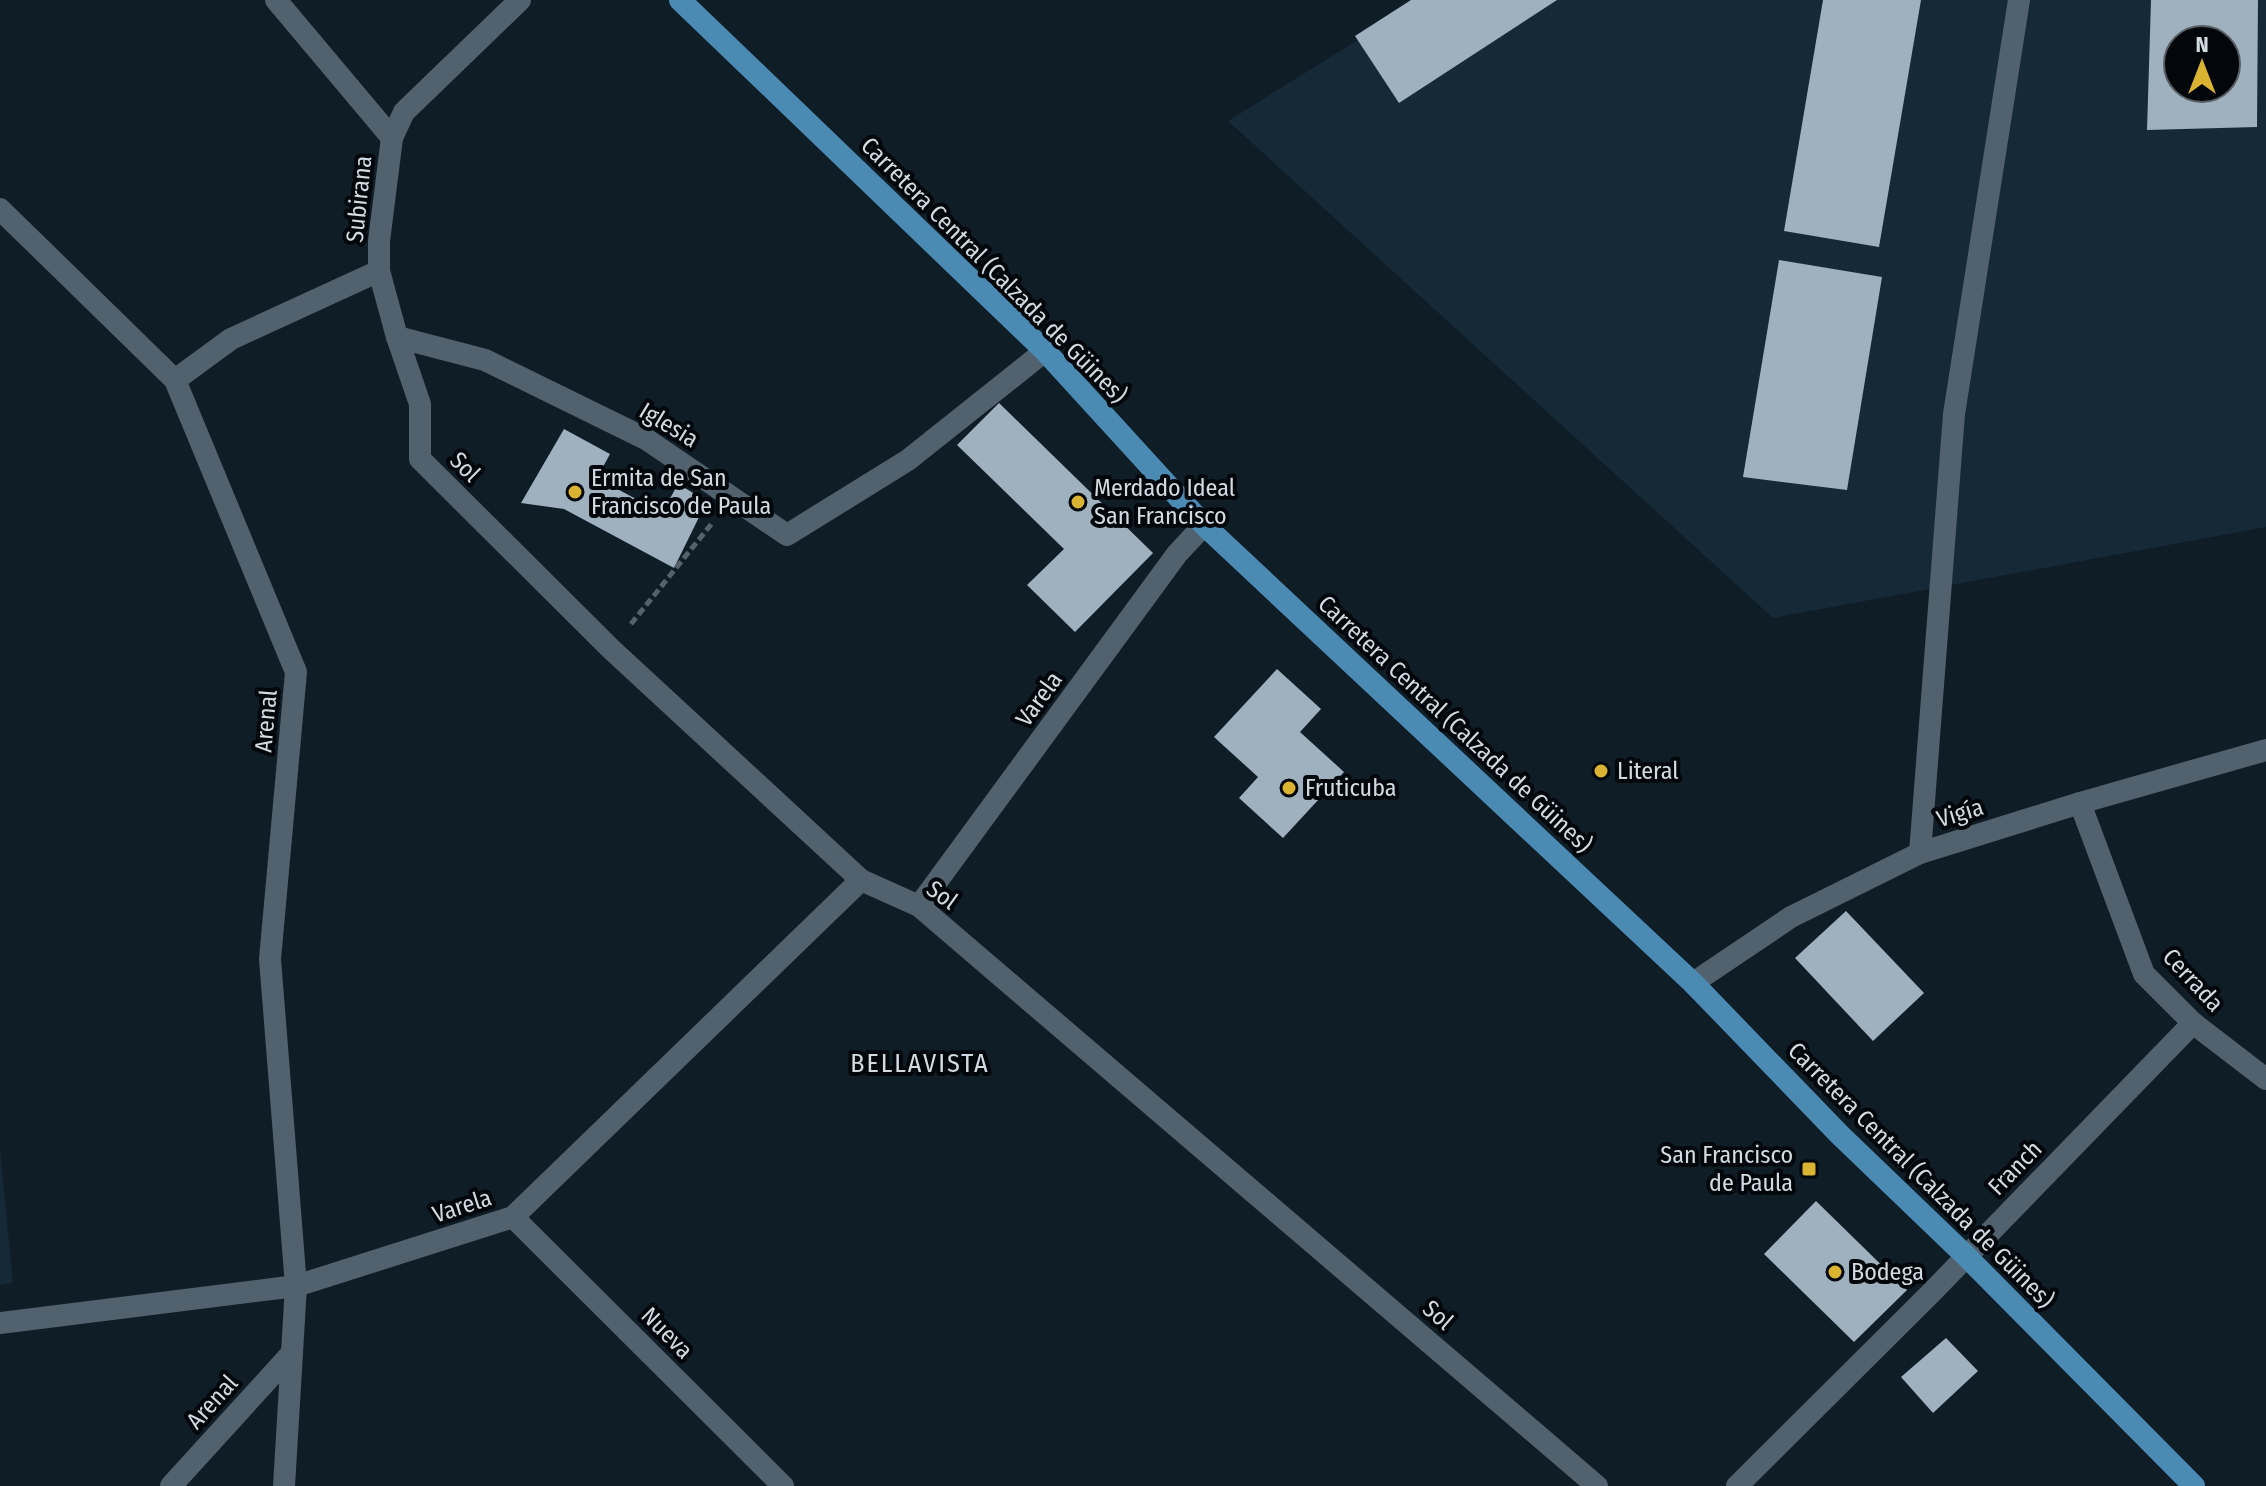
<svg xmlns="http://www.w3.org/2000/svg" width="2266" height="1486" viewBox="0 0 2266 1486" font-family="'Fira Sans Condensed',sans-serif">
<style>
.built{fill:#152936;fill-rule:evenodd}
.building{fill:#9fb0be;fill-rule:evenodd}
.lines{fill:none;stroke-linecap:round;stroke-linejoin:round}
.path{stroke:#56626b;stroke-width:5;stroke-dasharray:8 4;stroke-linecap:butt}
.service{stroke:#51616d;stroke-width:22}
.minor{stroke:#51616d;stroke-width:22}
.primary{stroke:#4b8ab3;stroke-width:22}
.poi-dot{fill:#dab333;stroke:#03070b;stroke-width:3}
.labels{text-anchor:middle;stroke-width:8;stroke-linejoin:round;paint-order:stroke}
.street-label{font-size:24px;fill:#d2dbe2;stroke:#03070b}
.poi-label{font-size:24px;fill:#d2dbe2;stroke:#03070b;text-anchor:start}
.neighbourhood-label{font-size:26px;letter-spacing:2px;fill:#d2dbe2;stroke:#03070b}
</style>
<rect width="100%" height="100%" fill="#0f1d27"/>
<g class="built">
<path d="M1422 0H2266V527L1773 618 1228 121ZM2178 40H2226V88H2178Z"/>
<polygon points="0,1150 13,1283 0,1285"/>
</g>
<g class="building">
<polygon points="1411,0 1557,0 1399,103 1355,36"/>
<polygon points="1823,0 1921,0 1879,247 1784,231"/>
<path d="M2151 0H2258L2257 127 2147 130ZM2178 40H2226V88H2178Z"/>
<polygon points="1779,260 1882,277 1847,490 1743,477"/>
<polygon points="999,403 1153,553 1075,632 1027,585 1064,549 957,445"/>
<polygon points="564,429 610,454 597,478 662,513 678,484 707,501 674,568 564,509 521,503"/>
<polygon points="1277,669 1321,709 1300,732 1344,772 1283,838 1239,798 1258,777 1214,737"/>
<polygon points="1846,911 1924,993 1873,1041 1795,958"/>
<polygon points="1816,1201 1907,1290 1854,1342 1764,1254"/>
<polygon points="1946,1338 1978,1371 1933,1413 1901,1377"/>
</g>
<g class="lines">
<polyline class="path" points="631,624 713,522"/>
<g class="service">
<polyline points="276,0 392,138"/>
<polyline points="175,380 231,339 379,271 379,241 392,138 404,112 520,0"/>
<polyline points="1920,853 1954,414 2019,0"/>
<polyline points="284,1486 296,1286"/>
</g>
<g class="minor">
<polyline points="0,209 175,380 296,672 270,959 296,1286"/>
<polyline points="379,271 397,337 420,404 420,459 611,649 861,880 919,906 1597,1486"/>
<polyline points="397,337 485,360 646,439 787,535 908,460 1045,351"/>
<polyline points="2080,803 2144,974 2193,1023 2266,1079"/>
<polyline points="919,906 1177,554 1204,525"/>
<polyline points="1693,983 1791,917 1920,853 2080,803 2266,750"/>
<polyline points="513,1217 783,1486"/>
<polyline points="0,1323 296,1286 513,1217 861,880"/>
<polyline points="171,1486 292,1353"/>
<polyline points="1737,1486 1932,1292 2193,1023"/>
</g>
<polyline class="primary" points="680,0 1045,351 1204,525 1693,983 1840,1135 1966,1256 2194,1486"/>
</g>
<g class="poi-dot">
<circle cx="575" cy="492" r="8"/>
<circle cx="1078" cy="502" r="8"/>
<circle cx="1601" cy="771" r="8"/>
<circle cx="1289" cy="788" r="8"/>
<rect x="1801" y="1161" width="16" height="16" rx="4"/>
<circle cx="1835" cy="1272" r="8"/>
</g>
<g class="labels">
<g class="street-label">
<text transform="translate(359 199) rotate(-84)" y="8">Subirana</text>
<text transform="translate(994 270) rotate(45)" y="8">Carretera Central (Calzada de Güines)</text>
<text transform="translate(669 425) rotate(31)" y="8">Iglesia</text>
<text transform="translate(465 467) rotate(45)" y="8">Sol</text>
<text transform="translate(1039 699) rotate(-54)" y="8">Varela</text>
<text transform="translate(266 721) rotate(-85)" y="8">Arenal</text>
<text transform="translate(1455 724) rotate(43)" y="8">Carretera Central (Calzada de Güines)</text>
<text transform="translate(1960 813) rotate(-17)" y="8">Vigía</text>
<text transform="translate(942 895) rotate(36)" y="8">Sol</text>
<text transform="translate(2193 980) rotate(47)" y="8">Cerrada</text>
<text transform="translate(2015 1168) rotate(-46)" y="8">Franch</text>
<text transform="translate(1921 1175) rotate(45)" y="8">Carretera Central (Calzada de Güines)</text>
<text transform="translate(462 1206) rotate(-18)" y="8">Varela</text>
<text transform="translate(1438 1315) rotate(41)" y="8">Sol</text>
<text transform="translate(667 1333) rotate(45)" y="8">Nueva</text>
<text transform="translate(212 1402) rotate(-48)" y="8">Arenal</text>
</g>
<g class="poi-label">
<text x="591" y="486">Ermita de San<tspan x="591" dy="28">Francisco de Paula</tspan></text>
<text x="1094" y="496">Merdado Ideal<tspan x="1094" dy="28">San Francisco</tspan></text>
<text x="1617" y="779">Literal</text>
<text x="1305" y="796">Fruticuba</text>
<text x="1793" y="1163" text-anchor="end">San Francisco<tspan x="1793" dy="28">de Paula</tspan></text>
<text x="1851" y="1280">Bodega</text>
</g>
<g class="neighbourhood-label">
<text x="920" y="1072">BELLAVISTA</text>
</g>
</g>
<g transform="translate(2202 64)"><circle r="38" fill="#03070b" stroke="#565c61" stroke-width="2"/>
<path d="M0-6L14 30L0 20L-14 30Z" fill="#dab333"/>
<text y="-12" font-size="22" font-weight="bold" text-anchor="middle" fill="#d2dbe2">N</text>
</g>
</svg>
